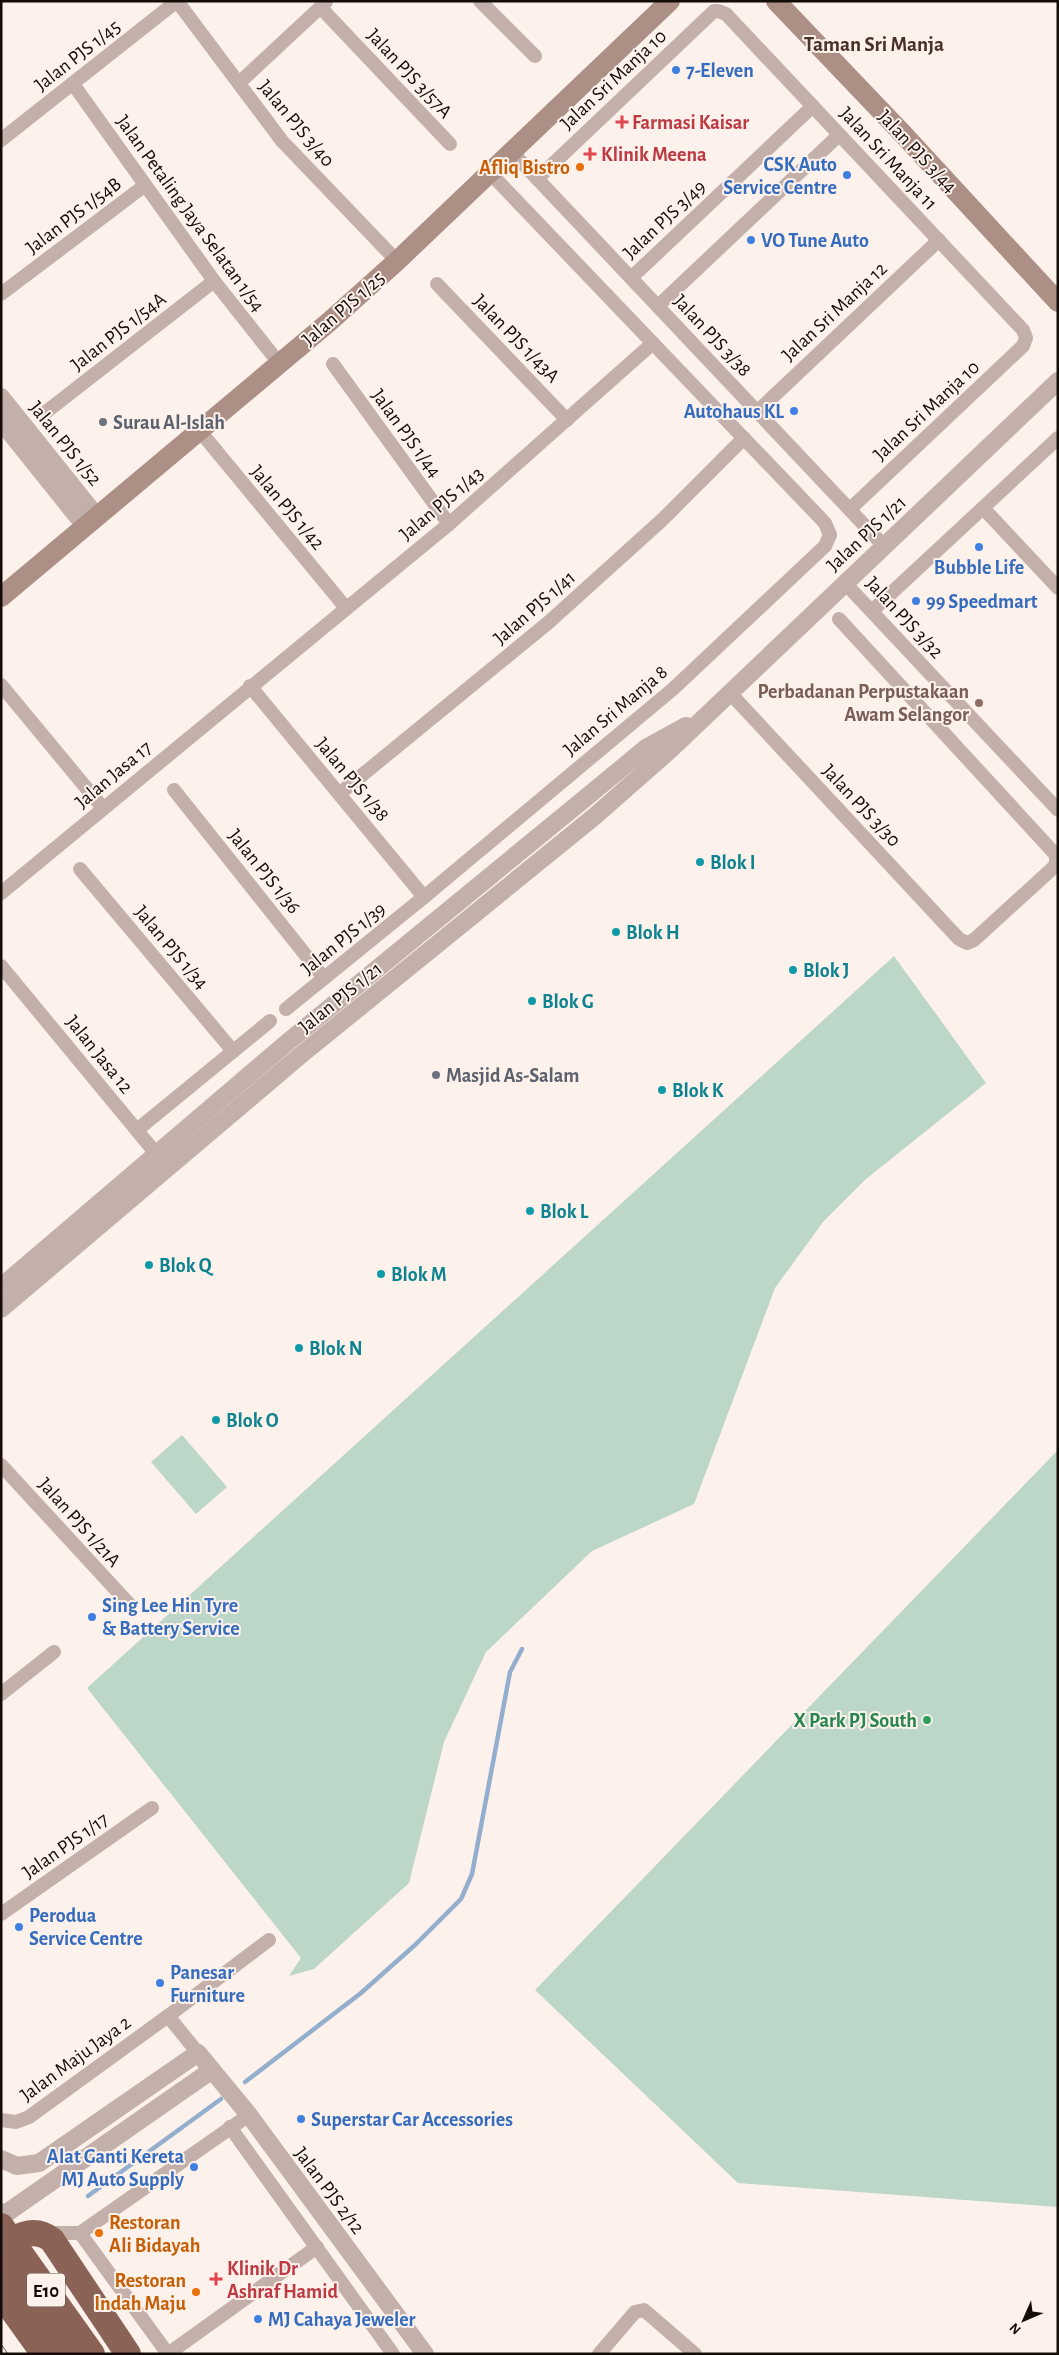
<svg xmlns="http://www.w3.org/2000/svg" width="1059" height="2355" viewBox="0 0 1059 2355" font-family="'Alegreya Sans',sans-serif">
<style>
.green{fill:#bcd6c8}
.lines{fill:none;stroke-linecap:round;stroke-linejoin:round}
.stream{stroke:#94aece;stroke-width:4.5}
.minor{stroke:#c4b0aa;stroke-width:14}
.tertiary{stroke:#c4b0aa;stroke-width:18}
.secondary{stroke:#ac8f85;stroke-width:20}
.motorway{stroke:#8a6356;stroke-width:26}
.rail-casing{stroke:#5f5651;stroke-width:5.5}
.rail{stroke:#fdf1ec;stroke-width:4;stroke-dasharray:11;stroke-linecap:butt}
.motorway-bridge{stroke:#8a6356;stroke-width:26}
.shop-dot{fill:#3f7fe0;stroke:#fdf1ec;stroke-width:2}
.health-dot{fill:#e0444e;stroke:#fdf1ec;stroke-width:2}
.food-dot{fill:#e8710a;stroke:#fdf1ec;stroke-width:2}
.worship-dot{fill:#6b7280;stroke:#fdf1ec;stroke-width:2}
.education-dot{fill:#8d6e63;stroke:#fdf1ec;stroke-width:2}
.culture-dot{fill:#0f9aa8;stroke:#fdf1ec;stroke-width:2}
.leisure-dot{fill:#2e9e5b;stroke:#fdf1ec;stroke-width:2}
.labels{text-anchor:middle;stroke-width:4;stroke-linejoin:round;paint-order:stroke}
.shield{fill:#fdf1ec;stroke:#5b514c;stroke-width:1}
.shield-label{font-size:19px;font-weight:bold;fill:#150c08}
.street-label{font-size:20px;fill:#150c08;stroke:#fdf1ec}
.shop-label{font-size:20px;font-weight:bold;fill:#366cbe;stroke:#fdf1ec;text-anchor:start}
.health-label{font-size:20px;font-weight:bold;fill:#be3a42;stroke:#fdf1ec;text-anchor:start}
.food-label{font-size:20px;font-weight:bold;fill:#c56008;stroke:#fdf1ec;text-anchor:end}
.worship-label{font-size:20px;font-weight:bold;fill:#5b616d;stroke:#fdf1ec;text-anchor:start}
.education-label{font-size:20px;font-weight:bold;fill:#785e54;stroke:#fdf1ec;text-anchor:end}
.culture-label{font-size:20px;font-weight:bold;fill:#0d838f;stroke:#fdf1ec;text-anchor:start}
.leisure-label{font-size:20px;font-weight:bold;fill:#27864d;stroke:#fdf1ec;text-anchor:end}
.neighbourhood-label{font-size:21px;font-weight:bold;fill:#483127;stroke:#fdf1ec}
</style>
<rect width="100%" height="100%" fill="#fdf1ec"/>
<g class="green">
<polygon points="894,956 986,1083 866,1179 823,1222 775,1288 694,1504 592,1551 486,1652 444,1742 409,1883 314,1969 289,1976 301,1958 87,1688"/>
<polygon points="182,1435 227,1487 196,1514 151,1462"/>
<polygon points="1058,1450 1058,2207 738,2183 535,1990"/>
</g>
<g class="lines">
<g class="stream">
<polyline points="245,2082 361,1993 415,1945 461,1899 472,1874 510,1672 522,1649"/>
<polyline points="88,2196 221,2099"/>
</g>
<g class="minor">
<polyline points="177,1 282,141 397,261"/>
<polyline points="480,1 535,56"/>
<polyline points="321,8 450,144"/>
<polyline points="239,83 326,2"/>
<polyline points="73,84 214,281 279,363"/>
<polyline points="1,140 177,1"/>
<polyline points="512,152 884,546"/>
<polyline points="537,179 714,11 718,11 726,14 1023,330 1026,338 1023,346 850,509"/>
<polyline points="631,278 813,106"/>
<polyline points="437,284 567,420"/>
<polyline points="1,294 144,186"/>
<polyline points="658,306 839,135"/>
<polyline points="333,364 449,524"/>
<polyline points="758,411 939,240"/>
<polyline points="46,412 214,281"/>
<polyline points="199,430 346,608"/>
<polyline points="983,508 1058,588"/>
<polyline points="845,583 1058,810"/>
<polyline points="872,611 1058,438"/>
<polyline points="1,685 103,808"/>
<polyline points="250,686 424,897"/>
<polyline points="729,692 959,939 967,943 974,940 1054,867 1056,863 1056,855 839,619"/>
<polyline points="174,790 324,978"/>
<polyline points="339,794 549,622 662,520 744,438"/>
<polyline points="80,869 233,1051"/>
<polyline points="1,893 449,524 653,343"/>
<polyline points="1,966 163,1162"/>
<polyline points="286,1009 424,897 673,689 825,546 830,535 825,523 490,173"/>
<polyline points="137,1130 270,1021"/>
<polyline points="1,1465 130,1605"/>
<polyline points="1,1694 54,1652"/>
<polyline points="1,1914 152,1808"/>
<polyline points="168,2016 269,1940"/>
<polyline points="1,2120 16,2122 29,2117 168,2016 198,2053"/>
<polyline points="230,2127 393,2354"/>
<polyline points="46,2233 80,2233 249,2115"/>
<polyline points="80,2233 168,2354"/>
<polyline points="168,2354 317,2247"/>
<polyline points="599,2354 635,2312 644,2310 695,2354"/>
</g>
<g class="tertiary">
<polyline points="1,397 97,517"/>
<polyline points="1,421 85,526"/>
<polyline points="1,1287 289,1041 583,800 646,748 686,726"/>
<polyline points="1,1309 302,1054 595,816 670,750 1058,381"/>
<polyline points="1,2159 17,2166 39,2163 198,2053 249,2115 425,2354"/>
<polyline points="1,2213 8,2212 212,2070"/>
</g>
<g class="secondary">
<polyline points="776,1 903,134 1058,302"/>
<polyline points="1,597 329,322 397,261 670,1"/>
</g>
<g class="motorway">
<path d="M1 2254C12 2235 34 2226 52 2240L128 2354"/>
<polyline points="1,2261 68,2354"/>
<polyline points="1,2294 44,2354"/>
</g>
<g class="rail-casing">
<polyline id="rail" points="1,2348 5,2354"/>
</g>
<use href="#rail" class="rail"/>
<polyline class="motorway-bridge" points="1,2226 92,2354"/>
</g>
<g class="shop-dot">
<circle cx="676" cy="70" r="5"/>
<circle cx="847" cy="175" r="5"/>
<circle cx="751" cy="240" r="5"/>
<circle cx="794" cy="411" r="5"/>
<circle cx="979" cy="547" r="5"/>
<circle cx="916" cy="601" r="5"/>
<circle cx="92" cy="1617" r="5"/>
<circle cx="19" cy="1927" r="5"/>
<circle cx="160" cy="1983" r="5"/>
<circle cx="301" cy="2119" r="5"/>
<circle cx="194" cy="2167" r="5"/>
<circle cx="258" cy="2319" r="5"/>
</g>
<g class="health-dot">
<path d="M619.5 114.5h5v5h5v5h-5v5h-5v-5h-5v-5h5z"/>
<path d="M587.5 146.5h5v5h5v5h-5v5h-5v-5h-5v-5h5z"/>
<path d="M213.5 2271.5h5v5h5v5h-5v5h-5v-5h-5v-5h5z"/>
</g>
<g class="food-dot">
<circle cx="580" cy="167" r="5"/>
<circle cx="99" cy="2233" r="5"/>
<circle cx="196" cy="2292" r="5"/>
</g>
<g class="worship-dot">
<circle cx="103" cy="422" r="5"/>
<circle cx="436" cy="1075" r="5"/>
</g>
<circle class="education-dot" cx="979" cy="703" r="5"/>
<g class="culture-dot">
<circle cx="700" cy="862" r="5"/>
<circle cx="616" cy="932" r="5"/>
<circle cx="793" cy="970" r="5"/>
<circle cx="532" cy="1001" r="5"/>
<circle cx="662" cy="1090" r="5"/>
<circle cx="530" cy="1211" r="5"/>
<circle cx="149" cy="1265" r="5"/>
<circle cx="381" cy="1274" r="5"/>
<circle cx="299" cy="1348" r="5"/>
<circle cx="216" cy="1420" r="5"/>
</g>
<circle class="leisure-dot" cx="927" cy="1720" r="5"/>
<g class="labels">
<rect class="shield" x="27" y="2273.5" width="38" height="33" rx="4"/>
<g class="shield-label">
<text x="46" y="2297">E10</text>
</g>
<g class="street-label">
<text transform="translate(77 55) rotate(-38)" y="7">Jalan PJS 1/45</text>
<text transform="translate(410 73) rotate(47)" y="7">Jalan PJS 3/57A</text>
<text transform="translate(613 79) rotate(-43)" y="7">Jalan Sri Manja 10</text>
<text transform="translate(297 123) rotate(50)" y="7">Jalan PJS 3/40</text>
<text transform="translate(918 151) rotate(47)" y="7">Jalan PJS 3/44</text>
<text transform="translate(889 158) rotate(47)" y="7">Jalan Sri Manja 11</text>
<text transform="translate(191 213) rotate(54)" y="7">Jalan Petaling Jaya Selatan 1/54</text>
<text transform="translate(73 215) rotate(-37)" y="7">Jalan PJS 1/54B</text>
<text transform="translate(664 219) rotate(-43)" y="7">Jalan PJS 3/49</text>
<text transform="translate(343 308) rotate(-41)" y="7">Jalan PJS 1/25</text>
<text transform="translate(834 311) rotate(-43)" y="7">Jalan Sri Manja 12</text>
<text transform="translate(118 331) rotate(-38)" y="7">Jalan PJS 1/54A</text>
<text transform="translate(713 335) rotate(47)" y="7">Jalan PJS 3/38</text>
<text transform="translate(517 338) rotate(46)" y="7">Jalan PJS 1/43A</text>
<text transform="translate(926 410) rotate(-43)" y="7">Jalan Sri Manja 10</text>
<text transform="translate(407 433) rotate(54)" y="7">Jalan PJS 1/44</text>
<text transform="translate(66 443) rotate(51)" y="7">Jalan PJS 1/52</text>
<text transform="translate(441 503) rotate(-40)" y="7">Jalan PJS 1/43</text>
<text transform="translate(288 507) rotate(50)" y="7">Jalan PJS 1/42</text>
<text transform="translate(866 533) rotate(-43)" y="7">Jalan PJS 1/21</text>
<text transform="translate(534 607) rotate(-41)" y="7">Jalan PJS 1/41</text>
<text transform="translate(905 617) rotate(47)" y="7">Jalan PJS 3/32</text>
<text transform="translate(615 710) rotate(-40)" y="7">Jalan Sri Manja 8</text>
<text transform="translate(113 774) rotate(-40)" y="7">Jalan Jasa 17</text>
<text transform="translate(353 779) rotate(50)" y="7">Jalan PJS 1/38</text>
<text transform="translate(862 805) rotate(47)" y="7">Jalan PJS 3/30</text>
<text transform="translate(265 871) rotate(51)" y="7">Jalan PJS 1/36</text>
<text transform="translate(343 938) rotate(-39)" y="7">Jalan PJS 1/39</text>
<text transform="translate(172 947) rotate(50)" y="7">Jalan PJS 1/34</text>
<text transform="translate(340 997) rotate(-39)" y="7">Jalan PJS 1/21</text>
<text transform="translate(100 1054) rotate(51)" y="7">Jalan Jasa 12</text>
<text transform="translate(80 1522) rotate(48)" y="7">Jalan PJS 1/21A</text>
<text transform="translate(65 1845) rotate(-35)" y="7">Jalan PJS 1/17</text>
<text transform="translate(75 2058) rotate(-36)" y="7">Jalan Maju Jaya 2</text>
<text transform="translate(330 2190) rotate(53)" y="7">Jalan PJS 2/12</text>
</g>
<g class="shop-label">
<text x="686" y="77">7-Eleven</text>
<text x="837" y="171" text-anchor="end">CSK Auto<tspan x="837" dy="23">Service Centre</tspan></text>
<text x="761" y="247">VO Tune Auto</text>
<text x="784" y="418" text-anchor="end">Autohaus KL</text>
<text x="979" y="574" text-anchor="middle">Bubble Life</text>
<text x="926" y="608">99 Speedmart</text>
<text x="102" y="1612">Sing Lee Hin Tyre<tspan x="102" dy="23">&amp; Battery Service</tspan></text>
<text x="29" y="1922">Perodua<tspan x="29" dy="23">Service Centre</tspan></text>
<text x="170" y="1979">Panesar<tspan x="170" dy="23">Furniture</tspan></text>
<text x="311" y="2126">Superstar Car Accessories</text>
<text x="184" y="2163" text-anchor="end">Alat Ganti Kereta<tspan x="184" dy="23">MJ Auto Supply</tspan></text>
<text x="268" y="2326">MJ Cahaya Jeweler</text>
</g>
<g class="health-label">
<text x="632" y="129">Farmasi Kaisar</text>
<text x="601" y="161">Klinik Meena</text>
<text x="227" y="2275">Klinik Dr<tspan x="227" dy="23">Ashraf Hamid</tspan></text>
</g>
<g class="food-label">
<text x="570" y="174">Afliq Bistro</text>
<text x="109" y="2229" text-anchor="start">Restoran<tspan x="109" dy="23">Ali Bidayah</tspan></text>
<text x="186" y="2287">Restoran<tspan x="186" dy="23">Indah Maju</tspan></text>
</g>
<g class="worship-label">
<text x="113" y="429">Surau Al-Islah</text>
<text x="446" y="1082">Masjid As-Salam</text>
</g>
<g class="education-label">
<text x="969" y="698">Perbadanan Perpustakaan<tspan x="969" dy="23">Awam Selangor</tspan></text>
</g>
<g class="culture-label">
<text x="710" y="869">Blok I</text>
<text x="626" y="939">Blok H</text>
<text x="803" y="977">Blok J</text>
<text x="542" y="1008">Blok G</text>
<text x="672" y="1097">Blok K</text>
<text x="540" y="1218">Blok L</text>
<text x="159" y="1272">Blok Q</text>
<text x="391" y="1281">Blok M</text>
<text x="309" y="1355">Blok N</text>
<text x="226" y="1427">Blok O</text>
</g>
<g class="leisure-label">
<text x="917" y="1727">X Park PJ South</text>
</g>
<g class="neighbourhood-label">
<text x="874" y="51">Taman Sri Manja</text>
</g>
</g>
<rect width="1059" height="2355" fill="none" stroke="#150c08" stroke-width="5"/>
<g transform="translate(1024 2320) rotate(225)" stroke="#fdf1ec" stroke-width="4" paint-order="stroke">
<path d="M0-4L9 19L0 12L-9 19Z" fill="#150c08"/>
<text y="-8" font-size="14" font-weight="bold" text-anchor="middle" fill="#150c08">N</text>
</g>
</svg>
